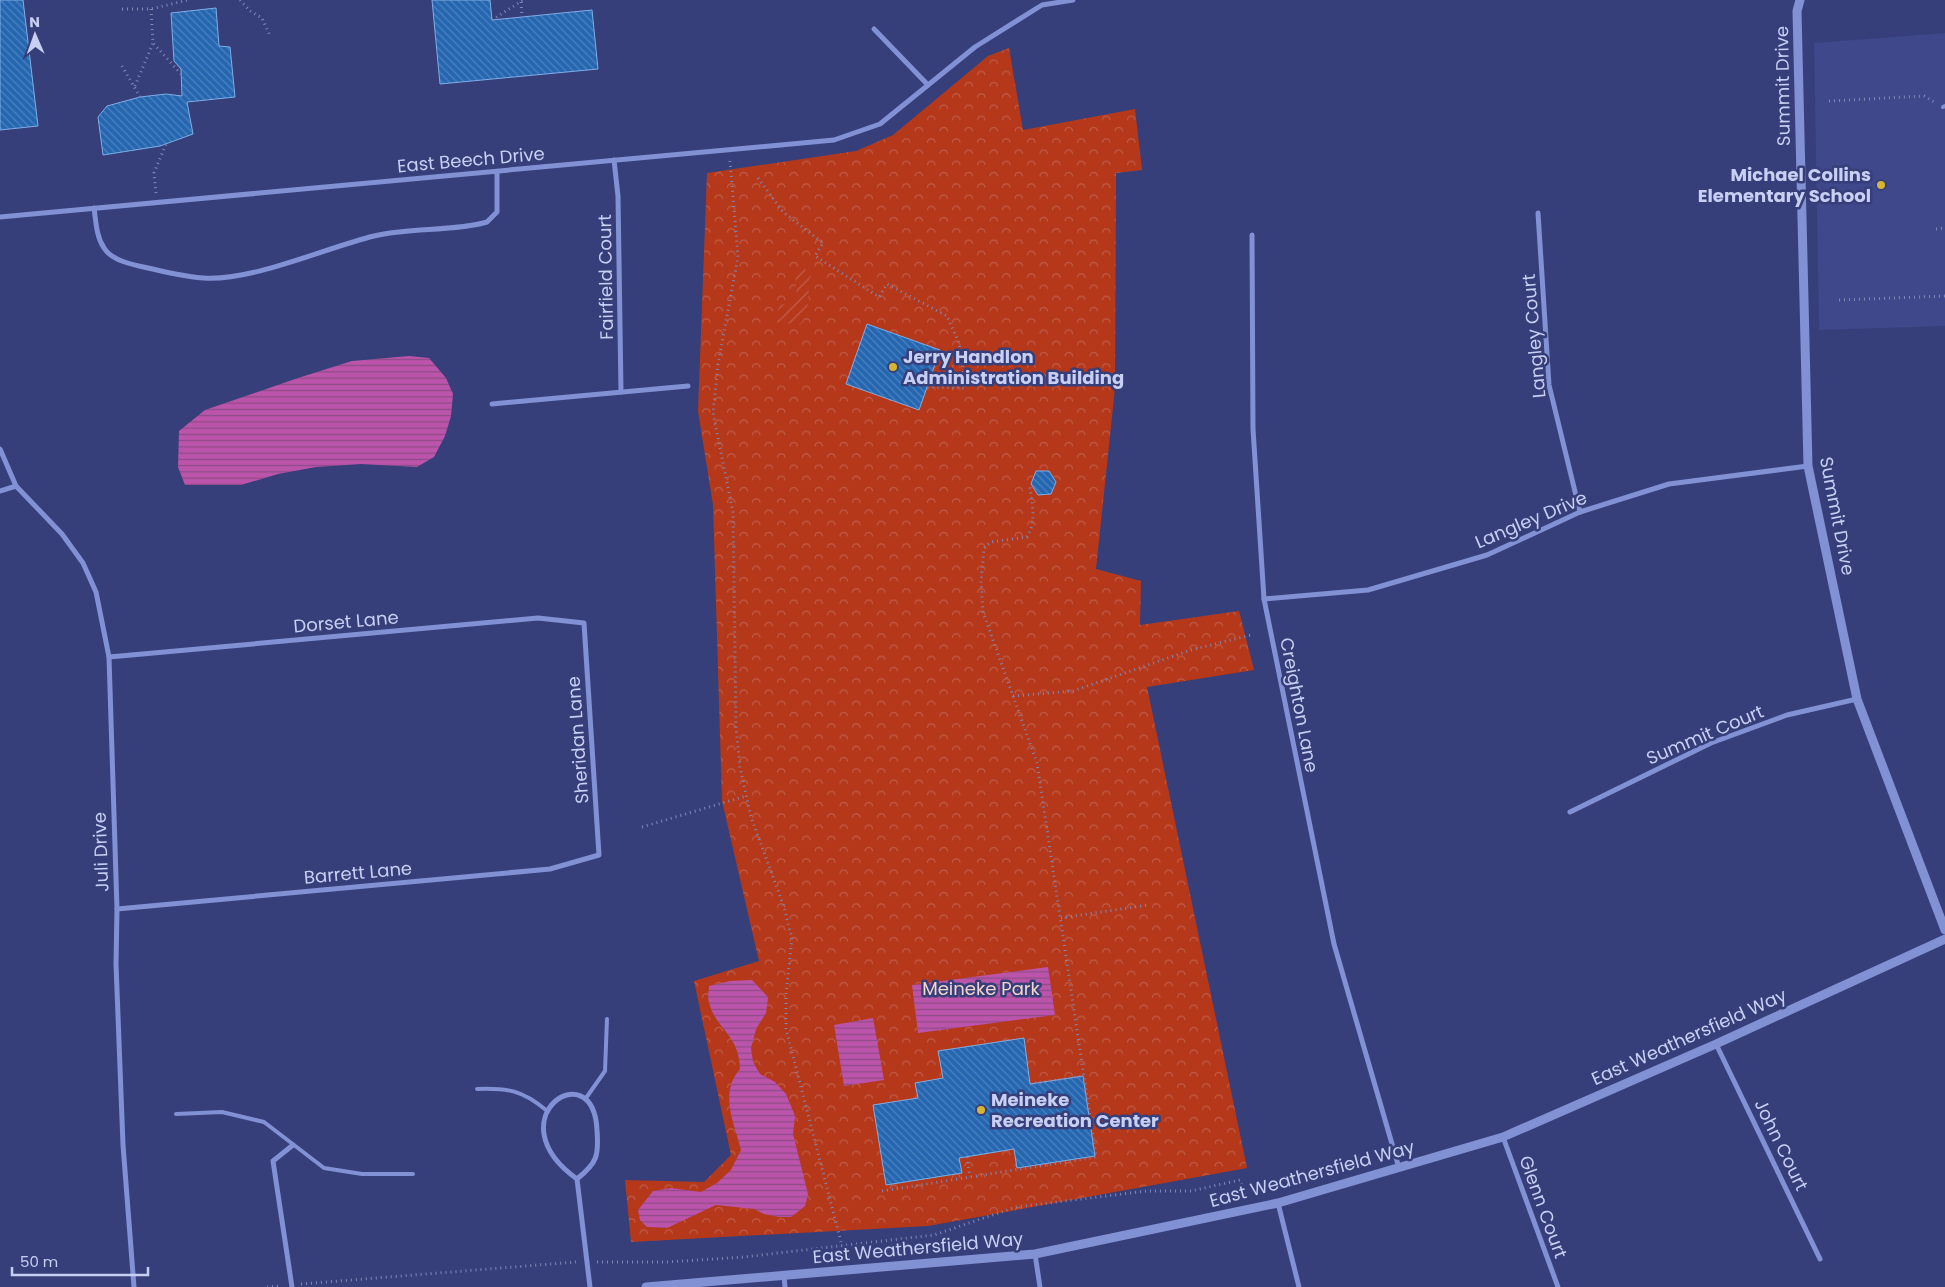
<svg xmlns="http://www.w3.org/2000/svg" width="1945" height="1287" viewBox="0 0 1945 1287" font-family="Poppins,sans-serif">
<style>
.built{fill:#3e488a}
.park{fill:url(#park-crowns)}
.garden{fill:url(#garden-furrows)}
.water{fill:url(#water-rules)}
.building{fill:url(#building-back-hatch);stroke:#7faee8}
.lines{fill:none;stroke-linecap:round;stroke-linejoin:round}
.path{stroke:#7f88b7;stroke-width:3;stroke-dasharray:1 4;stroke-linecap:butt}
.service{stroke:#8290d4;stroke-width:4}
.minor{stroke:#8290d4;stroke-width:5}
.tertiary{stroke:#8290d4;stroke-width:9}
.poi-dot{fill:#d5b534;stroke:#363f7a;stroke-width:2}
.labels{text-anchor:middle;stroke-width:5;stroke-linejoin:round;paint-order:stroke}
.street-label{font-size:18px;fill:#c7cff2;stroke:#363f7a}
.poi-label{font-size:18px;font-weight:bold;fill:#c7cff2;stroke:#363f7a;text-anchor:start}
.park-label{font-size:18px;fill:#f5d4cb;stroke:#363f7a}
</style>
<defs>
<pattern id="park-crowns" width="20" height="18" patternUnits="userSpaceOnUse" patternTransform="scale(1.25)"><rect width="20" height="18" fill="#b5381b"/><path d="M2 6a3 3 0 1 1 6 0M12 15a3 3 0 1 1 6 0" fill="none" stroke="#c05d48"/></pattern>
<pattern id="garden-furrows" width="10" height="10" patternUnits="userSpaceOnUse" patternTransform="scale(1.25)"><rect width="10" height="10" fill="#b5381b"/><path d="M-1 1l2-2M0 10L10 0M9 11l2-2" fill="none" stroke="#c05d48"/></pattern>
<pattern id="water-rules" width="6" height="5" patternUnits="userSpaceOnUse" patternTransform="scale(1.25)"><rect width="6" height="5" fill="#bb54aa"/><path d="M0 2.5h6" fill="none" stroke="#8f4c88"/></pattern>
<pattern id="building-back-hatch" width="6" height="6" patternUnits="userSpaceOnUse" patternTransform="scale(1.25)"><rect width="6" height="6" fill="#2566b0"/><path d="M-1 5l2 2M0 0l6 6M5-1l2 2" fill="none" stroke="#4d82bf"/></pattern>
</defs>
<rect width="100%" height="100%" fill="#363f7a"/>
<polygon class="built" points="1945,33 1945,326 1819,330 1814,43"/>
<polygon class="park" points="1009,48 1023,130 1135,109 1142,170 1116,173 1115,388 1096,569 1141,581 1140,625 1239,611 1254,670 1147,687 1247,1168 928,1226 631,1242 625,1180 704,1182 731,1155 694,981 759,961 722,801 713,505 698,411 707,173 856,151 893,135 988,56"/>
<polygon class="garden" points="802,266 810,274 807,314 800,325 779,322 777,312 780,305 789,303 797,298 795,274"/>
<g class="water">
<polygon points="409,356 429,358 446,378 453,394 451,416 445,436 434,457 417,467 361,464 316,467 278,474 241,485 185,485 178,467 179,431 205,410 298,378 352,361"/>
<polygon points="1048,967 1055,1015 918,1033 912,985"/>
<path d="M752 980 768 997 766 1013 756 1029 751 1048 753 1062 760 1074 775 1082 786 1094 795 1116 793 1134 808 1194 805 1206 791 1217H779L764 1214 754 1209 716 1205 667 1228 647 1227 640 1220 638 1210 653 1191 671 1188 701 1192 717 1183 731 1170 741 1150C734 1122 719 1093 740 1069 739 1033 715 1029 709 1002 707 997 709 991 709 986L730 981Z"/>
<polygon points="873,1018 884,1080 844,1086 834,1025"/>
</g>
<g class="building">
<polygon points="0,0 23,0 38,126 0,130"/>
<polygon points="432,0 490,0 492,20 592,10 598,69 440,84"/>
<polygon points="216,8 219,46 230,47 235,97 187,102 193,134 160,146 103,155 98,117 107,106 140,97 166,94 182,96 181,69 174,61 171,13"/>
<polygon points="867,324 940,350 919,410 846,384"/>
<polygon points="1036,471 1049,471 1056,482 1051,494 1038,495 1031,484"/>
<polygon points="1024,1038 1030,1084 1083,1076 1095,1156 1017,1168 1014,1149 959,1158 962,1173 886,1185 873,1105 918,1098 915,1083 943,1078 938,1051"/>
</g>
<g class="lines">
<g class="path">
<polyline points="240,0 250,11 262,18 270,36"/>
<polyline points="521,2 522,17"/>
<polyline points="122,9 151,9 188,0"/>
<polyline points="151,9 153,43 181,74"/>
<polyline points="492,20 523,0"/>
<polyline points="122,66 140,97"/>
<polyline points="135,86 153,43"/>
<polyline points="1829,101 1924,96 1936,103"/>
<polyline points="730,161 738,257 718,364 713,413 733,512 736,727 740,767 751,817 783,904 792,938 786,995 786,1029 842,1246"/>
<polyline points="758,178 783,212 823,243 815,256 879,297 887,284 947,316 959,343 966,388 932,387"/>
<polyline points="156,193 154,173 166,144"/>
<polyline points="1936,229 1945,228"/>
<polyline points="1839,300 1945,296"/>
<polyline points="1013,696 1073,691 1191,650 1251,635"/>
<polyline points="642,827 746,796"/>
<polyline points="1061,918 1148,905"/>
<polyline points="1030,1084 1083,1076"/>
<polyline points="967,1157 970,1177"/>
<path d="M882 1191 1096 1157 1037 763 983 612 981 582 984 548 991 542 1027 537C1037 521 1032 505 1030 487"/>
<polyline points="597,1262 667,1262 744,1257 934,1235 1016,1207 1147,1191 1191,1191 1240,1180 1245,1197"/>
<polyline points="301,1284 576,1262"/>
<polyline points="267,1287 282,1286"/>
</g>
<g class="service">
<polyline points="1943,107 1945,106"/>
<path d="M477 1089C508 1088 522 1090 546 1110"/>
<polyline points="586,1098 605,1071 607,1019"/>
<polyline points="176,1114 222,1112 264,1122 324,1168 362,1174 413,1174"/>
</g>
<g class="minor">
<polyline points="874,29 928,85"/>
<polyline points="614,160 618,196 621,392"/>
<path d="M94 208C96 221 96 236 104 248 112 261 134 265 148 268 166 272 185 277 204 278 253 281 325 248 374 236 411 227 451 232 487 222L497 212V172"/>
<polyline points="1538,213 1549,385 1580,512"/>
<polyline points="0,217 834,140 880,124 975,47 1042,5 1073,0"/>
<polyline points="1252,235 1253,429 1264,599 1334,944 1399,1168"/>
<polyline points="492,404 688,386"/>
<polyline points="0,449 16,486 62,534 83,563 96,592 109,657 117,909 116,964 123,1145 134,1287"/>
<polyline points="0,491 16,486"/>
<polyline points="1264,599 1368,590 1487,555 1580,512 1669,484 1808,466"/>
<polyline points="109,657 538,618 584,623 599,855 550,869 117,909"/>
<polyline points="1570,812 1711,743 1787,715 1857,699"/>
<polyline points="1716,1044 1820,1259"/>
<polyline points="1503,1137 1558,1287"/>
<path d="M577 1179C597 1163 599 1156 597 1130 593 1051 493 1119 577 1179L590 1287"/>
<polyline points="1278,1203 1299,1287"/>
<polyline points="1035,1254 1040,1287"/>
<polyline points="784,1276 785,1287"/>
<polyline points="292,1287 273,1161 293,1145"/>
</g>
<g class="tertiary">
<polyline points="1800,0 1797,11 1808,466 1857,699 1945,930"/>
<polyline points="646,1287 1035,1254 1278,1203 1503,1137 1716,1044 1945,939"/>
</g>
</g>
<g class="poi-dot">
<circle cx="1881" cy="185" r="5"/>
<circle cx="893" cy="367" r="5"/>
<circle cx="981" cy="1110" r="5"/>
</g>
<g class="labels">
<g class="street-label">
<text transform="translate(1783 86) rotate(-91)" y="6">Summit Drive</text>
<text transform="translate(471 160) rotate(-5)" y="6">East Beech Drive</text>
<text transform="translate(606 277) rotate(-91)" y="6">Fairfield Court</text>
<text transform="translate(1534 336) rotate(-95)" y="6">Langley Court</text>
<text transform="translate(1837 516) rotate(79)" y="6">Summit Drive</text>
<text transform="translate(1531 520) rotate(-23)" y="6">Langley Drive</text>
<text transform="translate(346 622) rotate(-5)" y="6">Dorset Lane</text>
<text transform="translate(1299 705) rotate(79)" y="6">Creighton Lane</text>
<text transform="translate(1705 735) rotate(-23)" y="6">Summit Court</text>
<text transform="translate(578 740) rotate(-94)" y="6">Sheridan Lane</text>
<text transform="translate(101 852) rotate(-92)" y="6">Juli Drive</text>
<text transform="translate(358 873) rotate(-5)" y="6">Barrett Lane</text>
<text transform="translate(1689 1037) rotate(-24)" y="6">East Weathersfield Way</text>
<text transform="translate(1781 1145) rotate(64)" y="6">John Court</text>
<text transform="translate(1312 1174) rotate(-15)" y="6">East Weathersfield Way</text>
<text transform="translate(1543 1207) rotate(70)" y="6">Glenn Court</text>
<text transform="translate(918 1248) rotate(-5)" y="6">East Weathersfield Way</text>
</g>
<g class="poi-label">
<text x="1871" y="181" text-anchor="end">Michael Collins<tspan x="1871" dy="21">Elementary School</tspan></text>
<text x="903" y="363">Jerry Handlon<tspan x="903" dy="21">Administration Building</tspan></text>
<text x="991" y="1106">Meineke<tspan x="991" dy="21">Recreation Center</tspan></text>
</g>
<g class="park-label">
<text x="981" y="995">Meineke Park</text>
</g>
</g>
<g transform="translate(35 35) rotate(358)" stroke="#363f7a" stroke-width="4" paint-order="stroke">
<path d="M0-4L9 19L0 12L-9 19Z" fill="#c7cff2"/>
<text y="-8" font-size="14" font-weight="bold" text-anchor="middle" fill="#c7cff2">N</text>
</g>
<path d="M12 1267v8h136v-8" fill="none" stroke="#c7cff2" stroke-width="2.5"/>
<text x="20" y="1267" font-size="15" fill="#c7cff2" stroke="#363f7a" stroke-width="4" paint-order="stroke">50 m</text>
</svg>
